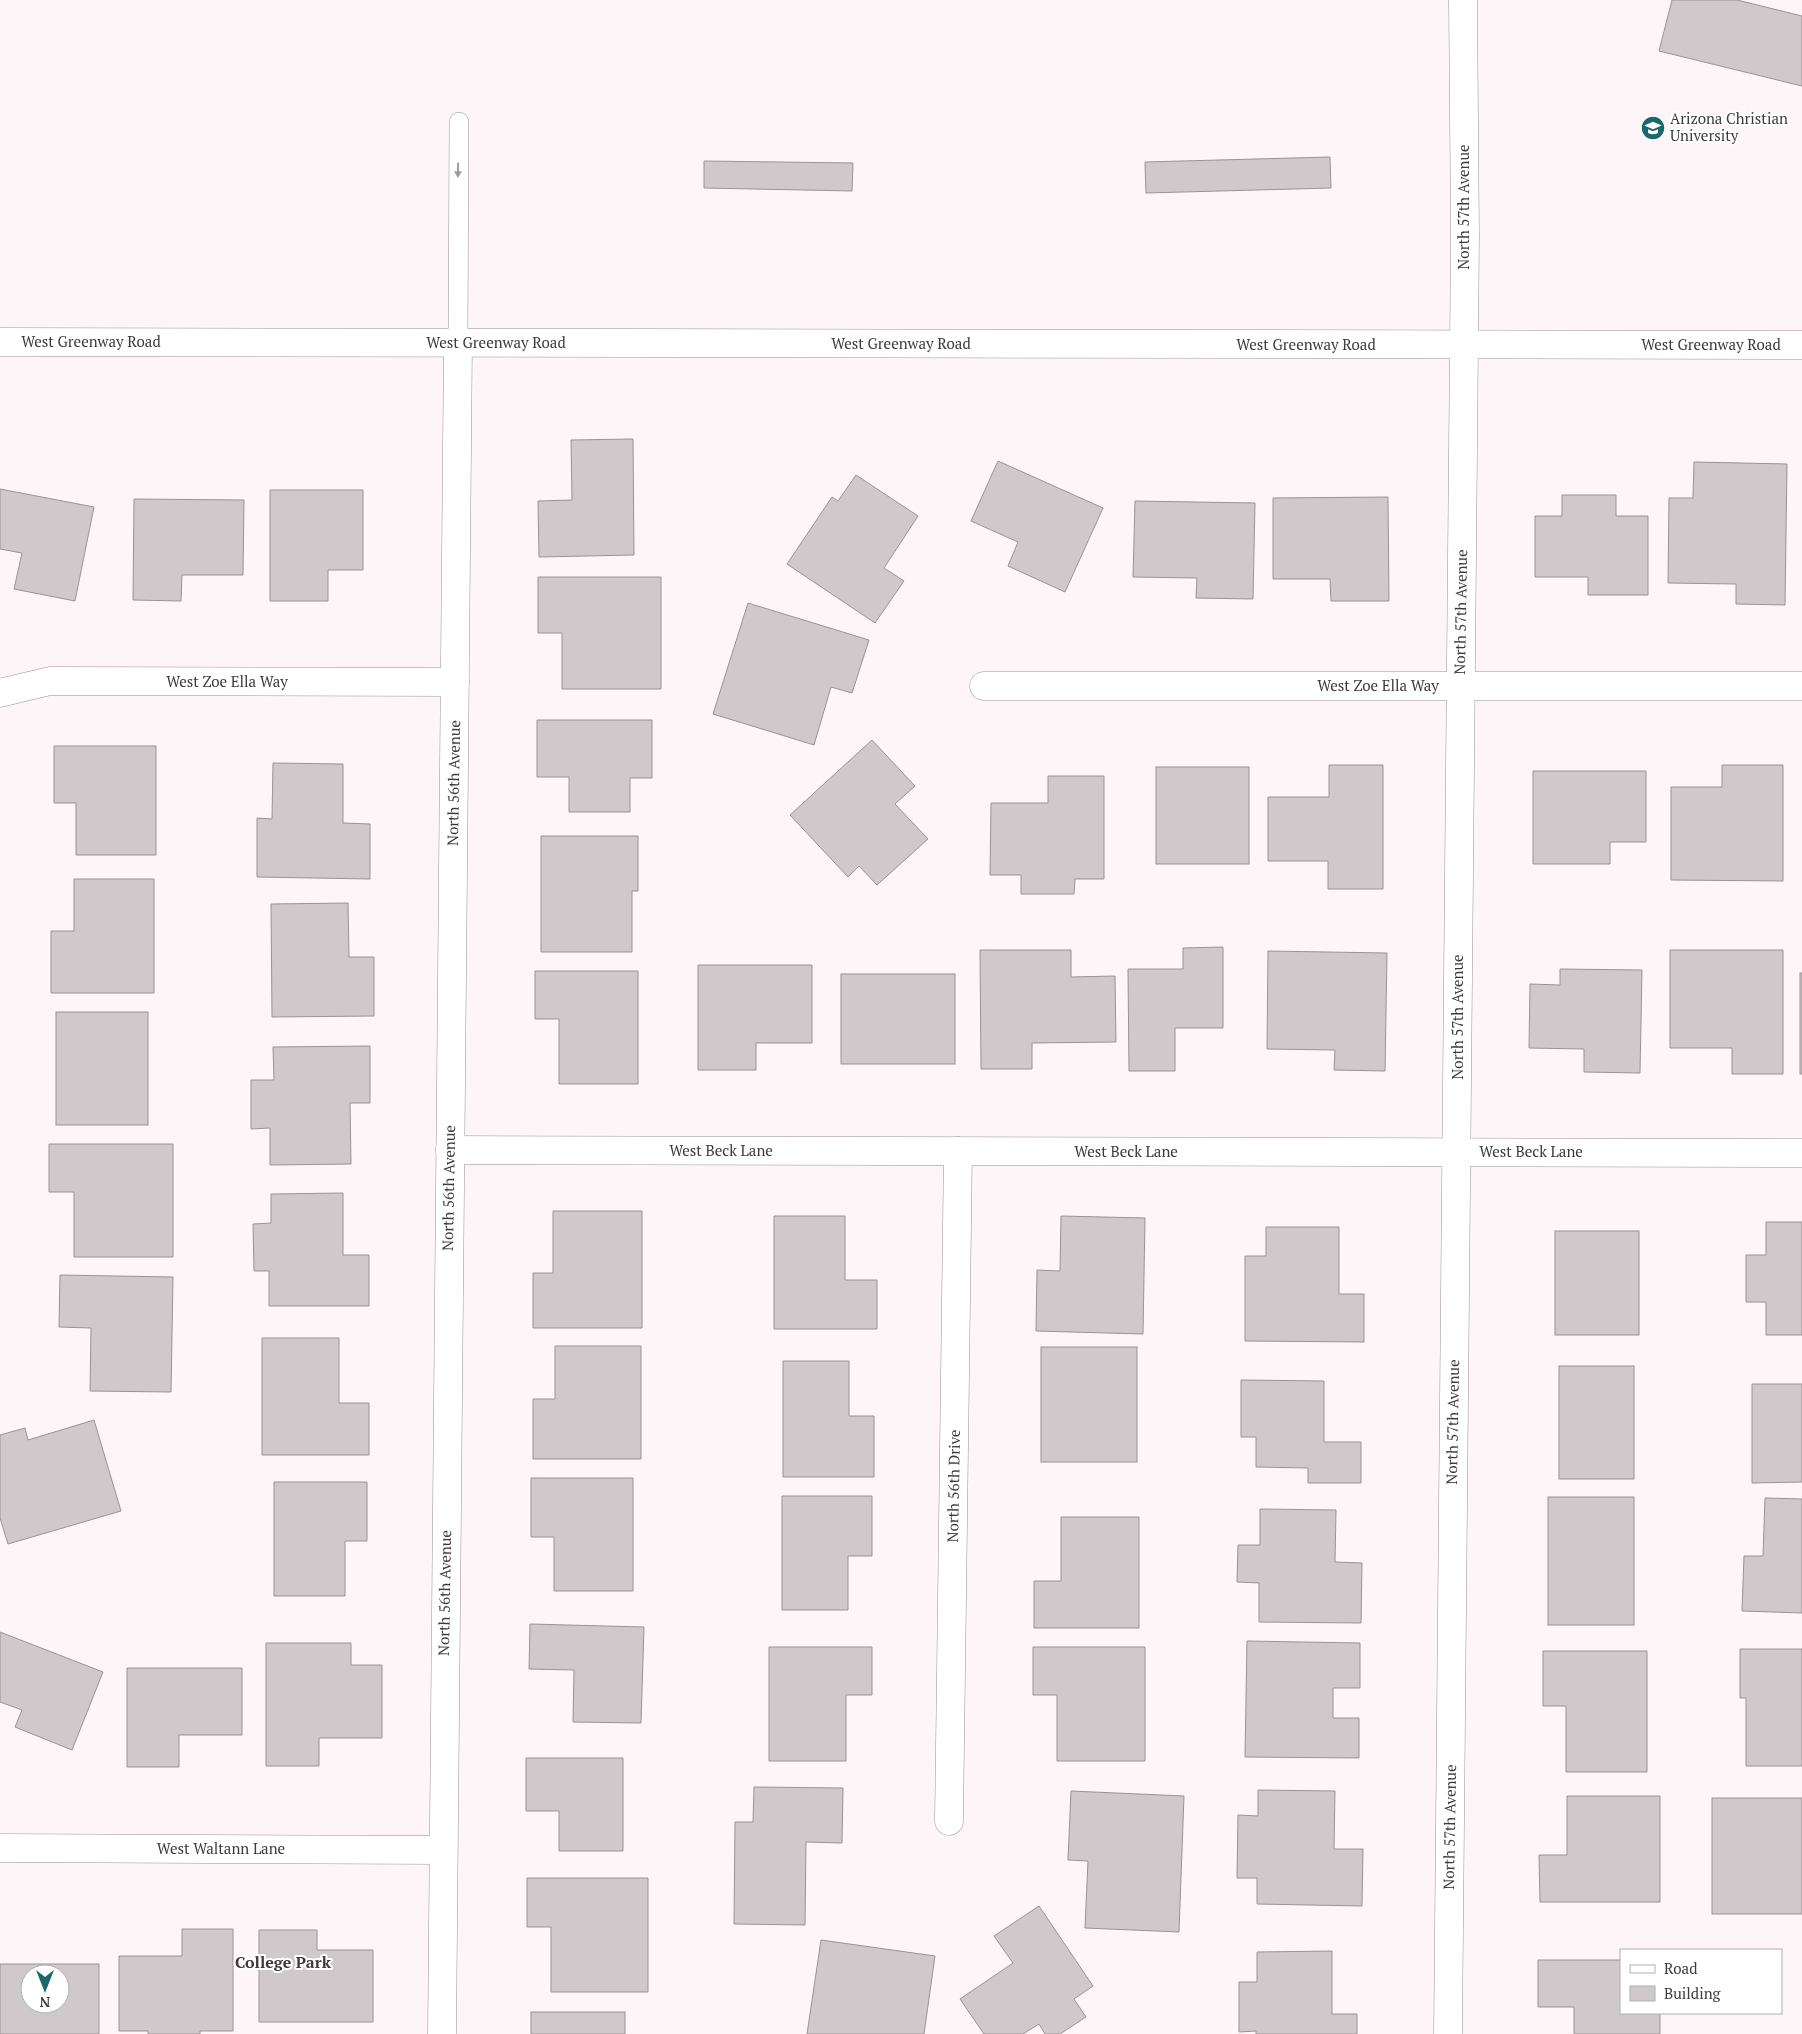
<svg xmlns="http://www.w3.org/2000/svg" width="1802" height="2034" viewBox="0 0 1802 2034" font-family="'PT Serif',serif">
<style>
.building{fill:#d0c9cc;stroke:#9a9396;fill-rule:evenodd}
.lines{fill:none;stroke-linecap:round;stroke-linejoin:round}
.lane-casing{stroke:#9a9396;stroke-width:20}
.street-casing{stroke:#9a9396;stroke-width:29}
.secondary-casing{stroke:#9a9396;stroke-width:29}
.lane{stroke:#fff;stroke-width:19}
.street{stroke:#fff;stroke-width:28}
.secondary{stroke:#fff;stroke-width:28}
.oneway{fill:#9e9c9d}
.labels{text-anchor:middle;stroke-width:4;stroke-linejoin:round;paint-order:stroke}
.poi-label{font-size:15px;fill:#3d3a3b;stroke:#fff;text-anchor:start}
.street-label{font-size:15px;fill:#3d3a3b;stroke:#fff}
.neighbourhood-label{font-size:16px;font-weight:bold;fill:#3e393b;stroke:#fff}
</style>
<rect width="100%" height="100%" fill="#fdf5f8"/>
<g class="building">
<polygon points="1672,0 1737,0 1802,16 1802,86 1659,51"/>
<polygon points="1330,157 1331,188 1146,193 1145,162"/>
<polygon points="704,161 853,163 852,191 704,188"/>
<polygon points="633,439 634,555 539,557 538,501 572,500 571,440"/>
<polygon points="998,461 1103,508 1065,592 1008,566 1018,542 971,521"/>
<polygon points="1694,462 1787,464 1785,605 1736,604 1736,584 1668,583 1669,498 1693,498"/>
<polygon points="856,475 918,516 884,568 904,581 875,623 787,564 832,497 838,501"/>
<polygon points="0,489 94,507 75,601 14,589 22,553 0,549"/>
<polygon points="270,490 363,490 363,570 328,570 328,601 270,601"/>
<polygon points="1562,495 1616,495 1616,516 1648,516 1648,595 1588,595 1588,577 1535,577 1535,516 1562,516"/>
<polygon points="1388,497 1389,601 1331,601 1330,579 1273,579 1273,498"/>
<polygon points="134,499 244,500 243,575 182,575 181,601 133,600"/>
<polygon points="1135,501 1255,503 1253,599 1196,598 1197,578 1133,577"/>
<polygon points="538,577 661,577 661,689 562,689 562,633 538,633"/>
<polygon points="748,603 869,640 852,693 831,687 814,745 713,714"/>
<polygon points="537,720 652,720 652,778 630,778 630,812 569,812 569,777 537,777"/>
<polygon points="872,740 915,786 895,804 928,839 877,885 859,866 848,877 790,815"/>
<polygon points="54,746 156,746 156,855 76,855 76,803 54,803"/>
<polygon points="273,763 343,764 343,823 370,824 370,879 257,877 257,818 272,819"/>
<polygon points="1329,765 1383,765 1383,889 1328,889 1328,861 1268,861 1268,797 1329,797"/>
<polygon points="1722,765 1783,765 1783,881 1671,880 1671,787 1722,787"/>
<rect x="1156" y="767" width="93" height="97"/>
<polygon points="1533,771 1646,771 1646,842 1610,842 1610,864 1533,864"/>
<polygon points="1048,776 1104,776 1104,879 1075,879 1074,894 1021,894 1021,875 990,875 991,803 1048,803"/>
<polygon points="541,836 638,836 638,891 632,891 632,952 541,952"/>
<polygon points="74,879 154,879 154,993 51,993 51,931 74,931"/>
<polygon points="348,903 349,957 374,957 374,1016 272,1017 271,904"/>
<polygon points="1223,947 1223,1028 1175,1028 1175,1071 1129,1071 1128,969 1183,969 1183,948"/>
<polygon points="980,950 1071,950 1071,977 1115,976 1116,1042 1032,1043 1032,1069 981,1069"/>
<polygon points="1670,950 1783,950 1783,1074 1732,1074 1732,1048 1670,1048"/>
<polygon points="1268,951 1387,953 1385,1071 1334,1070 1335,1050 1267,1049"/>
<polygon points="698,965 812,965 812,1043 756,1043 756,1070 698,1070"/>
<polygon points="1560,969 1642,970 1640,1073 1584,1072 1584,1049 1529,1048 1530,984 1560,985"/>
<polygon points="535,971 638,971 638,1084 559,1084 559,1019 535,1019"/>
<rect x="1800" y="973" width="2" height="101"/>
<rect x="841" y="974" width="114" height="90"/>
<rect x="56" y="1012" width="92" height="113"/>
<polygon points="370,1046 370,1103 350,1103 351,1164 270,1165 270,1128 251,1129 251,1080 274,1080 273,1047"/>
<polygon points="49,1144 173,1144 173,1257 74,1257 74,1192 49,1192"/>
<polygon points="343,1193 343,1255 369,1255 369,1306 269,1306 269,1271 254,1271 253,1224 271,1223 271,1194"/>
<polygon points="553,1211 642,1211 642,1328 533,1328 533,1273 553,1273"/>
<polygon points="774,1216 845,1216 845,1280 877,1280 877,1329 774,1329"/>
<polygon points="1061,1216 1145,1218 1143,1334 1036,1331 1037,1270 1060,1271"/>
<polygon points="1766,1222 1802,1222 1802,1335 1766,1335 1766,1302 1746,1302 1746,1255 1766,1255"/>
<polygon points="1266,1227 1339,1227 1339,1294 1364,1294 1364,1342 1245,1341 1245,1256 1266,1256"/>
<rect x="1555" y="1231" width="84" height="104"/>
<polygon points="60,1275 173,1277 171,1392 90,1391 91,1328 59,1327"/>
<polygon points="262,1338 339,1338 339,1403 369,1403 369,1455 262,1455"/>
<polygon points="555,1346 641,1346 641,1459 533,1459 533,1399 555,1399"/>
<rect x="1041" y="1347" width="96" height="115"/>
<polygon points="783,1361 849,1361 849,1416 874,1416 874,1477 783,1477"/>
<rect x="1559" y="1366" width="75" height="113"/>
<polygon points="1241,1380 1324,1381 1324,1442 1361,1442 1361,1483 1308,1483 1308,1468 1256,1467 1256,1437 1241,1437"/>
<polygon points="1752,1384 1802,1384 1802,1482 1752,1483"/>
<polygon points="94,1420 121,1511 8,1544 0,1518 0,1435 25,1428 28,1440"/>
<polygon points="531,1478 633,1478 633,1591 554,1591 554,1537 531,1537"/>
<polygon points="274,1482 367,1482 367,1541 345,1541 345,1596 274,1596"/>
<polygon points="782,1496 872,1496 872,1556 848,1556 848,1610 782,1610"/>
<rect x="1548" y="1497" width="86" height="128"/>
<polygon points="1765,1498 1802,1499 1802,1613 1742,1611 1744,1556 1763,1556"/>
<polygon points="1260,1509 1336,1510 1335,1562 1362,1563 1361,1623 1259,1622 1259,1583 1237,1582 1238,1545 1260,1545"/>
<polygon points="1061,1517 1139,1517 1139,1628 1034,1628 1034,1581 1061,1581"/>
<polygon points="530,1624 644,1627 641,1723 573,1722 574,1670 529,1669"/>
<polygon points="0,1632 103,1672 72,1750 15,1727 22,1710 0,1702"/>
<polygon points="1247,1641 1360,1643 1360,1688 1333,1688 1333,1718 1359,1718 1359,1758 1245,1757"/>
<polygon points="266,1643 351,1643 351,1665 382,1665 382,1738 319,1738 319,1766 266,1766"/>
<polygon points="769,1647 872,1647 872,1695 846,1695 846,1761 769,1761"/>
<polygon points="1033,1647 1145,1647 1145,1761 1057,1761 1057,1695 1033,1695"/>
<polygon points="1740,1649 1802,1649 1802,1766 1746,1766 1746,1698 1740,1698"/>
<polygon points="1543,1651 1647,1651 1647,1772 1566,1772 1566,1706 1543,1706"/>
<polygon points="127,1668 242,1668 242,1735 179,1735 179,1767 127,1767"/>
<polygon points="526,1758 623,1758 623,1851 559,1851 559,1811 526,1811"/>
<polygon points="754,1787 843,1788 842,1843 806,1842 805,1925 734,1924 735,1822 753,1822"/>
<polygon points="1258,1790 1335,1791 1334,1849 1363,1849 1362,1906 1257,1904 1257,1878 1237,1878 1238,1815 1258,1816"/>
<polygon points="1071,1791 1184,1796 1179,1932 1085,1928 1088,1861 1068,1860"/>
<polygon points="1567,1796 1660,1796 1660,1902 1540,1902 1539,1855 1567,1855"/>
<rect x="1712" y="1798" width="90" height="116"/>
<polygon points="527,1878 648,1878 648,1992 551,1992 551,1927 527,1927"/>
<polygon points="1039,1906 1093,1986 1074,1999 1086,2017 1060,2034 1045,2034 1039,2024 1023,2034 984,2034 960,1999 1013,1963 994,1936"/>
<polygon points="182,1929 233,1929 233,2031 200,2031 200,2034 148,2034 148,2031 119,2031 119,1956 182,1956"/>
<polygon points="259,1930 317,1930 317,1950 373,1950 373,2022 259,2022"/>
<polygon points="821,1940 935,1956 924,2034 807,2034"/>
<polygon points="1332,1951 1332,2014 1357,2014 1357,2034 1256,2034 1256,2031 1239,2032 1239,1982 1257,1982 1257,1952"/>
<polygon points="1538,1960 1621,1960 1621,2013 1660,2013 1660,2034 1574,2034 1574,2007 1538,2007"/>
<path d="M0 1964H99V2034H0ZM30 1974H60V2004H30Z"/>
<rect x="531" y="2012" width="94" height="22"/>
</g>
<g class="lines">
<g class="lane-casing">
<polyline id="lane" points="458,343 459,122"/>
</g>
<g class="street-casing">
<g id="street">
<polyline points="984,686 1802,686"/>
<polyline points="0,693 50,681 455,682"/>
<polyline points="450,1150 1802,1153"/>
<polyline points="949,1821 958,1151"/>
<polyline points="0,1848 443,1850"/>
<polyline points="442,2034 458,343"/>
<polyline points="1448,2034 1464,345"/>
</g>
</g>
<g class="secondary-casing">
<g id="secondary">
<polyline points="1463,0 1465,235 1464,345"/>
<polyline points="0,342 1802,345"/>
</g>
</g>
<use href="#lane" class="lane"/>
<use href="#street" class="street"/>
<use href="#secondary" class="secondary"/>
</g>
<defs><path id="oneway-solid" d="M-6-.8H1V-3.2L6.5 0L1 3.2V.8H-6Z" transform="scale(1.25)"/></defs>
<use class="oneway" href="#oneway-solid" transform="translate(458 170) rotate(91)"/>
<defs>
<g id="university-disc" transform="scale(1.25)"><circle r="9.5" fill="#1a676c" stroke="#fff"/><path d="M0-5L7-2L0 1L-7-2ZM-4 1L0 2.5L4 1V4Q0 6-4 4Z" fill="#fff"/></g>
</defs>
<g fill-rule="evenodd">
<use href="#university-disc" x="1653" y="128"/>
</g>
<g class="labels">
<g class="poi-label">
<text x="1670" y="124">Arizona Christian<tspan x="1670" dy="17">University</tspan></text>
</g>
<g class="street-label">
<text transform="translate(1464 207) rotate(-90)" y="5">North 57th Avenue</text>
<text x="91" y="347">West Greenway Road</text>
<text x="496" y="348">West Greenway Road</text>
<text x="901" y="349">West Greenway Road</text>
<text x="1306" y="350">West Greenway Road</text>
<text x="1711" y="350">West Greenway Road</text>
<text transform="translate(1461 612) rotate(-89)" y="5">North 57th Avenue</text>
<text x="227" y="687">West Zoe Ella Way</text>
<text x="1378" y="691">West Zoe Ella Way</text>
<text transform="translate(454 783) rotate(-89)" y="5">North 56th Avenue</text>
<text transform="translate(1458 1017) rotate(-90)" y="5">North 57th Avenue</text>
<text x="721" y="1156">West Beck Lane</text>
<text x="1126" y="1157">West Beck Lane</text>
<text x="1531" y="1157">West Beck Lane</text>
<text transform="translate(449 1188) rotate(-89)" y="5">North 56th Avenue</text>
<text transform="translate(1453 1422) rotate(-89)" y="5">North 57th Avenue</text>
<text transform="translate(954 1486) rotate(-89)" y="5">North 56th Drive</text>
<text transform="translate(445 1593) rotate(-89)" y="5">North 56th Avenue</text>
<text transform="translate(1450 1827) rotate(-89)" y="5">North 57th Avenue</text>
<text x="221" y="1854">West Waltann Lane</text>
</g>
<g class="neighbourhood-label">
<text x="283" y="1968">College Park</text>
</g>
</g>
<rect x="1620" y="1949" width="162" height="65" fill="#ffffff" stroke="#b1b0b1"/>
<rect x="1630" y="1965" width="25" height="8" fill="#ffffff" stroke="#b1b0b1"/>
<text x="1664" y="1974" font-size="15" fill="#3d3a3b">Road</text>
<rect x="1630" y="1986" width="25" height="15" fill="#d0c9cc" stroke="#b1b0b1"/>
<text x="1664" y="1999" font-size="15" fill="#3d3a3b">Building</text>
<g transform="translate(45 1989) rotate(180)"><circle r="24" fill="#ffffff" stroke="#b1b0b1"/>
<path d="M0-4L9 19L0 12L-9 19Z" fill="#1a676c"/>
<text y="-8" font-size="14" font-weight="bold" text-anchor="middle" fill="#3d3a3b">N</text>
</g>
</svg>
